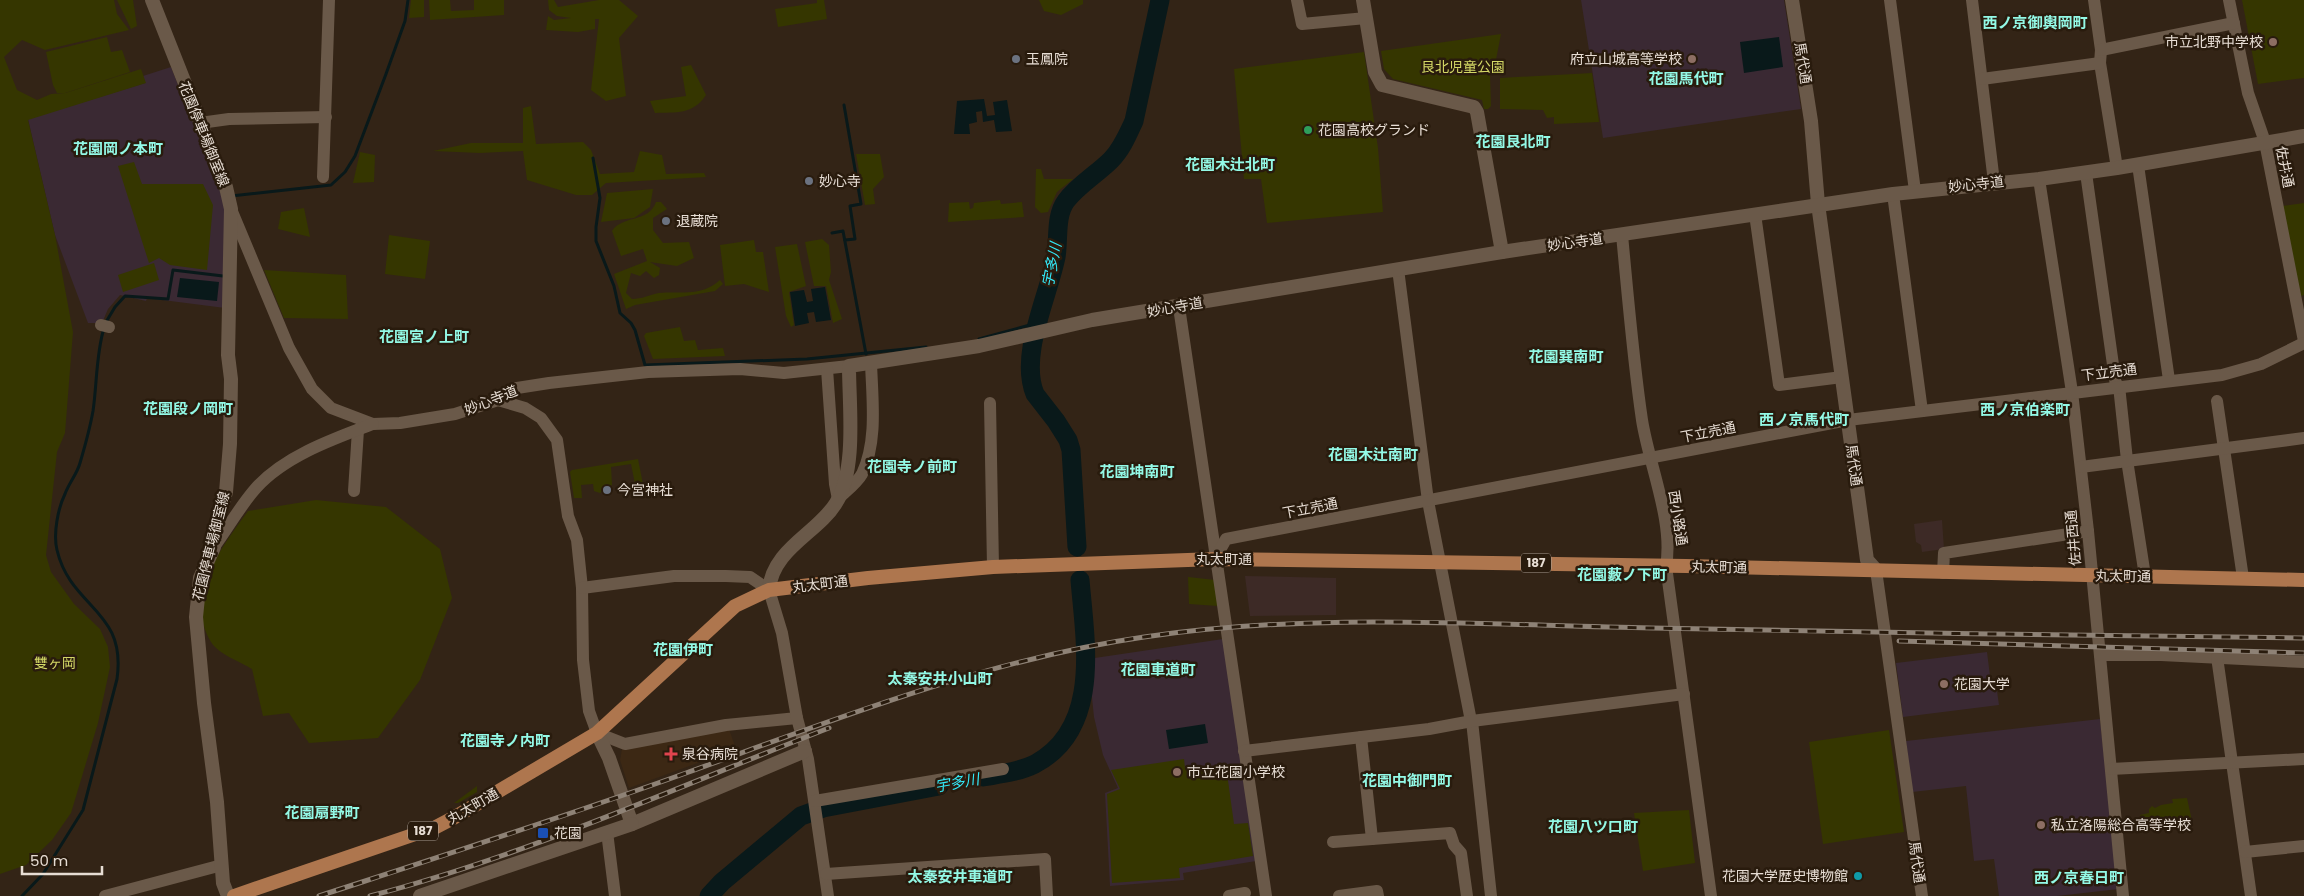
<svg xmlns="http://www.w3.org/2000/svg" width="2304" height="896" viewBox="0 0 2304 896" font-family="Poppins,'Noto Sans JP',sans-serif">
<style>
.commercial{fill:#3d2a26}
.built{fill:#3c2814}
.education{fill:#3a2933}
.green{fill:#353600}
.water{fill:#09191a}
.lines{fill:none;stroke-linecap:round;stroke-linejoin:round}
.stream{stroke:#09191a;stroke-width:3}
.river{stroke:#09191a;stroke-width:19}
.minor{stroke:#6a5949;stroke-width:12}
.tertiary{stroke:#6a5949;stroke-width:14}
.secondary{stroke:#6a5949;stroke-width:14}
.primary{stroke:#ae764e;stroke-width:14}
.rail-casing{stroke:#8e8276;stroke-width:5}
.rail{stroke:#291b0d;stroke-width:3;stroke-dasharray:9;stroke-linecap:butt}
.education-dot{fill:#8d6e63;stroke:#291b0d;stroke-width:2}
.worship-dot{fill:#6b7280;stroke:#291b0d;stroke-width:2}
.leisure-dot{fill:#2e9e5b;stroke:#291b0d;stroke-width:2}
.health-dot{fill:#e0444e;stroke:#291b0d;stroke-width:2}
.transit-dot{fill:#1a4fb4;stroke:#291b0d;stroke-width:2}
.culture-dot{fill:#0f9aa8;stroke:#291b0d;stroke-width:2}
.labels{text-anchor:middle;stroke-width:5;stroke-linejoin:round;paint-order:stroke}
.shield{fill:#291b0d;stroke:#aea398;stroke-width:1}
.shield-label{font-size:12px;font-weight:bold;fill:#e7ddd4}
.poi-label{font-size:14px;fill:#e7ddd4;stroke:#291b0d;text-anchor:start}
.street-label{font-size:14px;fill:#e7ddd4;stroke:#291b0d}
.park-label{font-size:14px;fill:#d4d866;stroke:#291b0d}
.neighbourhood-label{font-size:15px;font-weight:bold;fill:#93f9e6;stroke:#291b0d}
.water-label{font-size:15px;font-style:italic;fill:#33e9f8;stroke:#291b0d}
</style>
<rect width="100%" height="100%" fill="#332416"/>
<g class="commercial">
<polygon points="1942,520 1944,549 1922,552 1921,545 1916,542 1914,524"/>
<polygon points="1245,576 1336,578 1336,615 1250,616"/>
</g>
<polygon class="built" points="729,729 736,749 629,788 620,760 622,749"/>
<g class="education">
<polygon points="1581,0 1784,0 1801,109 1603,138"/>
<polygon points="171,67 224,201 225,308 147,298 146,301 120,295 108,309 102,323 88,323 55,235 28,119 145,83 143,76"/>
<polygon points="1223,639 1256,861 1183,873 1184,880 1110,886 1105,793 1118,788 1103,755 1094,717 1088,659"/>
<polygon points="1987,652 1991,684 1996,684 1999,705 1903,717 1896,663"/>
<polygon points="2100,719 2119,889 2057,896 1999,896 1994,859 1974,861 1966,786 1912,792 1906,741"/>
</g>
<g class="green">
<polygon points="0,0 114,0 117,14 129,30 45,50 22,40 4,57 17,90 37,100 51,94 65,93 141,69 146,83 28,120 55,235 73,332 65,433 57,452 46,555 51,572 74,604 100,629 108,647 110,667 98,723 71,813 52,840 26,865 0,874"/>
<polygon points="117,0 133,0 137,26 131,29"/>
<polygon points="411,0 424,0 424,17 409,18"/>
<polygon points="429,0 450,0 451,11 474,10 474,0 504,0 504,15 430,20"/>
<polygon points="548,0 554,0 558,7 599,0 619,0 638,16 619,38 626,96 606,101 591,90 599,19 595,19 595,29 578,32 546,30 548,16 554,20 571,18 557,16 549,10"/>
<polygon points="817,0 824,0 827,19 778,27 775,9 817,3"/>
<polygon points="1039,0 1083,0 1083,4 1061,15 1044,11"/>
<polygon points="2242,0 2304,0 2304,78 2258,84"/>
<polygon points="1501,34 1494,70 1490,75 1491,106 1488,109 1484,109 1482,100 1393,79 1384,69 1381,51"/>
<polygon points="107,37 111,52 122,50 130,72 65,93 57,93 53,85 46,52"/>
<polygon points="1364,52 1378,148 1383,212 1267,223 1261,179 1244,179 1234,69"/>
<path d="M691 65 706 95C693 115 676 112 655 113L650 101 686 96 681 67Z"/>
<polygon points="1592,73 1599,122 1554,124 1554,117 1547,118 1543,110 1500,109 1500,78"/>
<polygon points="531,106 536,144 583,142 591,150 600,174 634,172 640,151 662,155 666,174 704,173 706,177 606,183 592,195 576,195 527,180 523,151 480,153 433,151 471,143 523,143 523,108"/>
<polygon points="360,152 375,155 374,182 353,183"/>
<polygon points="856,154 880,154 884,177 873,189 875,204 865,205"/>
<polygon points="134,162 142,184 203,184 213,205 207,270 170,265 159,258 149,263 118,166"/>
<polygon points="1036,169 1041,169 1044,179 1073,179 1057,192 1048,212 1041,213 1035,207"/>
<polygon points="653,189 650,207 634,218 601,222 607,193"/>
<polygon points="1000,200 1001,204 1022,202 1024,217 948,222 949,203 969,202 970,209 973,208 974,203"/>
<path d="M656 202H661L667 209 653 218V230L663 243 689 242 694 258 677 266 650 262 660 268 659 275 654 278 646 271 640 276 631 273 626 293 632 299C642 299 649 295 659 293 681 291 701 297 720 280L723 284 715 291 635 305 626 309 614 274 647 261 643 249 621 256 612 231C622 215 649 223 656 202Z"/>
<polygon points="2304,203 2304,295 2301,296 2282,206"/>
<polygon points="304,208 310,237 278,229 281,212"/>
<polygon points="389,235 430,241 425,279 385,274"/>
<polygon points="822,239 829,245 831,272 829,280 842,319 833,323 826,286 814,286 805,242"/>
<polygon points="754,240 756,252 763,252 769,292 744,284 725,286 720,245"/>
<polygon points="797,244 806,286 789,292 794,325 791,327 786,316 775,247"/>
<polygon points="154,263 159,280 123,292 118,275"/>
<polygon points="264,270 346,275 348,319 284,318"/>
<polygon points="680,327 684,341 695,340 698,350 723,348 725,356 653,359 644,336 646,333"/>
<polygon points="638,459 643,484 635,484 631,464 611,467 612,485 600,493 594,491 593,484 581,485 582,498 574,498 570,472 572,470"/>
<path d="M316 500 386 507 440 549 452 598 420 680 378 738 309 743 289 713 263 716 252 669C241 662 218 654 211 642 183 596 222 547 248 511Z"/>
<polygon points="1188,577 1215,580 1218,606 1189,604"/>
<polygon points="1889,730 1904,832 1823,844 1809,742"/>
<polygon points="1184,759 1185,768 1188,771 1226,766 1234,824 1248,823 1253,856 1179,868 1180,878 1112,883 1107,794 1120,789 1111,770"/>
<polygon points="477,786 477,792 458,803 454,803"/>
<polygon points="2187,798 2192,821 2142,828 2140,815 2149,813 2149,809 2152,806 2155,808 2161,805 2173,803 2172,799"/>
<polygon points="1689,810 1695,863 1643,871 1634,813"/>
</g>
<g class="water">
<polygon points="1779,37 1783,67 1744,73 1740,42"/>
<polygon points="984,99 987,116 995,115 993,102 1007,100 1012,131 996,132 994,120 983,122 982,111 976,112 977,122 969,124 970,134 954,134 957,101"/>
<polygon points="180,278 219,282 217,301 177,297"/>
<polygon points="825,287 831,320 816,322 814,312 807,313 809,323 795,326 790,292 804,290 807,302 813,301 811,289"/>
<polygon points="1205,724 1208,743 1169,749 1166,730"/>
</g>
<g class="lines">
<g class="stream">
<polyline points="844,105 861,204 850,206 855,239 845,240"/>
<polyline points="593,158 600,198 596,227 596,241 614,286 620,313 631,323 635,330 645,365 807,359 926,347"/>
<polyline points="231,196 331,185 345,172 355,156 386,74 405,21 408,0"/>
<polyline points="832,233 843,231 866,354"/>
<polyline points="106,322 115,307 125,296 168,299 173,270 223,276"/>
<polyline points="979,339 1037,323"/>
<path d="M22 896 43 874 83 810 117 679C127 609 71 609 57 550 53 534 58 508 65 494 69 483 77 474 80 463 85 446 90 428 93 411 97 384 96 354 104 328"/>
</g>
<g class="river">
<path d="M1077 547 1071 450 1068 440 1056 421 1035 394C1019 355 1048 297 1056 257 1059 239 1055 216 1066 201 1078 185 1097 174 1111 160 1122 149 1128 134 1134 121L1160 0"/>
<path d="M983 777C1000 774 1019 772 1035 764 1102 728 1085 641 1080 580"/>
<polyline points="709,896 722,882 801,816 823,808 939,786"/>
</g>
<g class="minor">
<polyline points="1297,0 1302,24 1366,18"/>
<polyline points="1890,0 1915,191"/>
<polyline points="1972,0 1994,182"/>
<polyline points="2094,0 2101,50 2100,63 2117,168"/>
<polyline points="2229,0 2248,93 2265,142 2304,341"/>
<polyline points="2101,50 2234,23"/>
<polyline points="1982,79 2100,63"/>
<polyline points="200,123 229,119 326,117"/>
<polyline points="2138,165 2169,380"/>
<polyline points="2086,173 2116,386"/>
<polyline points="323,177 329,0"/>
<polyline points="2039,179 2072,392 2088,531 2123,896"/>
<polyline points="1893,194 1922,411"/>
<polyline points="231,209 289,348 312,389 331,408 373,424 400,423 455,414 498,400 517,388 549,383 648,372 740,369 784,373 849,366"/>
<polyline points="1755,214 1779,385 1842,377"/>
<path d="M1622 235C1628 297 1633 359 1642 420 1649 465 1674 522 1666 566L1711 896"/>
<polyline points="1398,269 1428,501 1471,721"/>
<polyline points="1179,307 1266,896"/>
<polyline points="101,325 109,327"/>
<path d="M827 369 835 484 838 499C845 492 857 483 862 474 878 441 872 398 871 362"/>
<polyline points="2119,386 2127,460 2145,576"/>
<polyline points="498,400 525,408 541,418 557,440 568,516 577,540 582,588 583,660 589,711 597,733 625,744 726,725 797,718"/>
<polyline points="2217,401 2243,578"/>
<polyline points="990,403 993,567"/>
<polyline points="2081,467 2304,438"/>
<polyline points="354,491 358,430"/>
<path d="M214 547C228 528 240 506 256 488 285 456 333 439 373 424"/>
<polyline points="1215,559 1226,539 1848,420 2222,375 2261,364 2304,343"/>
<polyline points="1876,570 1922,896"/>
<polyline points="1943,573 1944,553 2088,531"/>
<polyline points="582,588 674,576 726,576 750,577 769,590 782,633 797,718 808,759 828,896"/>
<polyline points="2100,655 2161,655 2304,662"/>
<polyline points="2217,657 2251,896"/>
<polyline points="1472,721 1491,896"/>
<polyline points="1361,737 1372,839"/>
<polyline points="1244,751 1429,729 1472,721 1684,694"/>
<polyline points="2111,769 2304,759"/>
<polyline points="815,801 1003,769"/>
<polyline points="607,832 615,896"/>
<polyline points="1333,842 1450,833 1454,845 1461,853 1467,896"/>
<polyline points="2245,852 2304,846"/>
<polyline points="826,874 1045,859 1047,896"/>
<polyline points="105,896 222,865"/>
<polyline points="1229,896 1245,893"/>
<polyline points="1339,896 1377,891 1378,896"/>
</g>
<g class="tertiary">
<polyline points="1363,0 1375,72 1382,85 1474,107 1477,112 1502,252"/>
<polyline points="1792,0 1811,121 1818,204 1867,560 1876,570"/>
<polyline points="597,733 609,758 632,824 805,751"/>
</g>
<g class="secondary">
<polyline points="152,0 226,187 231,209 228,355 231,379 230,444 226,492 216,527 214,547 200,578 196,617 204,703 217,802 223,883 228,896"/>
<path d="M769 590C772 549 818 533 836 503 857 469 849 406 849 366L979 346 1092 320 1502 252 1893 194 2039 179 2117 168 2304 136"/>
<polyline points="420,896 632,824"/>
</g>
<polyline class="primary" points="234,896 436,827 455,817 597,733 735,606 769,590 868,578 993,567 1215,559 1686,566 2304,580"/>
<g class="rail-casing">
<g id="rail">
<polyline points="1899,641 2304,653"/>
<path d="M319 896C442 856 564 817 686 773 836 719 985 660 1144 637 1312 612 1483 625 1652 628 1869 633 2087 635 2304 638"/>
<path d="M370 896C528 855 677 787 829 728"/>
</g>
</g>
<use href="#rail" class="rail"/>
</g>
<g class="education-dot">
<circle cx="2273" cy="42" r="5"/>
<circle cx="1692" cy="59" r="5"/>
<circle cx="1944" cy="684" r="5"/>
<circle cx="1177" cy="772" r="5"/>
<circle cx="2041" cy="825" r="5"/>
</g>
<g class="worship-dot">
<circle cx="1016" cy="59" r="5"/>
<circle cx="809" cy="181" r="5"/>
<circle cx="666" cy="221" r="5"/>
<circle cx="607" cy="490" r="5"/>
</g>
<circle class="leisure-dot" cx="1308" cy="130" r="5"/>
<path class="health-dot" d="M668.5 746.5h5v5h5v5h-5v5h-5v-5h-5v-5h5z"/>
<rect class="transit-dot" x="537" y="827" width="12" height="12" rx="2.5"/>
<circle class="culture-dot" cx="1858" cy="876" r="5"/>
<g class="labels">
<g class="shield">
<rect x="1521" y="553.5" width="30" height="19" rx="4"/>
<rect x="408" y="821.5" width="30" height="19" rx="4"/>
</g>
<g class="shield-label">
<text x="1536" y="567">187</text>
<text x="423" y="835">187</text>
</g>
<g class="poi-label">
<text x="2263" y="47" text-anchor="end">市立北野中学校</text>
<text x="1026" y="64">玉鳳院</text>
<text x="1682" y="64" text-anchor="end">府立山城高等学校</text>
<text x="1318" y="135">花園高校グランド</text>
<text x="819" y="186">妙心寺</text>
<text x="676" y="226">退蔵院</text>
<text x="617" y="495">今宮神社</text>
<text x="1954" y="689">花園大学</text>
<text x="682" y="759">泉谷病院</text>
<text x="1187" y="777">市立花園小学校</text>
<text x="2051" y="830">私立洛陽総合高等学校</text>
<text x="554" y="838">花園</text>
<text x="1848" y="881" text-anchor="end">花園大学歴史博物館</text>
</g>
<g class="street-label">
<text transform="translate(1803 63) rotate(81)" y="5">馬代通</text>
<text transform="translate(204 134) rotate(68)" y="5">花園停車場御室線</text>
<text transform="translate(2285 167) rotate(79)" y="5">佐井通</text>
<text transform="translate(1976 184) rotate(-6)" y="5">妙心寺道</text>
<text transform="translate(1575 242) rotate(-8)" y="5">妙心寺道</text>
<text transform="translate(1175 307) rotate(-10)" y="5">妙心寺道</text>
<text transform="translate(2109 372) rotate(-7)" y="5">下立売通</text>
<text transform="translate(491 400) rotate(-22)" y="5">妙心寺道</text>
<text transform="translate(1708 432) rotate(-11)" y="5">下立売通</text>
<text transform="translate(1854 465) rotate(82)" y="5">馬代通</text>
<text transform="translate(1310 508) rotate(-11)" y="5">下立売通</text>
<text transform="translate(1678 518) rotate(81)" y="5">西小路通</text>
<text transform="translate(2073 538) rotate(-95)" y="5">佐井西通</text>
<text transform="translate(211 546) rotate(-76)" y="5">花園停車場御室線</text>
<text x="1224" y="564">丸太町通</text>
<text transform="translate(1719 567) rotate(1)" y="5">丸太町通</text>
<text transform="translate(2123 576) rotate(1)" y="5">丸太町通</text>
<text transform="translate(820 584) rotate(-7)" y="5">丸太町通</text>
<text transform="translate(473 806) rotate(-30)" y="5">丸太町通</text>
<text transform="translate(1917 862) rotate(82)" y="5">馬代通</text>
</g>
<g class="park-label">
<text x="1463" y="72">艮北児童公園</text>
<text x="55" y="668">雙ヶ岡</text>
</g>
<g class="neighbourhood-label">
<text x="2035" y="28">西ノ京御輿岡町</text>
<text x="1686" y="84">花園馬代町</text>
<text x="1513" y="147">花園艮北町</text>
<text x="118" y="154">花園岡ノ本町</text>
<text x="1230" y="170">花園木辻北町</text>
<text x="424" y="342">花園宮ノ上町</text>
<text x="1566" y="362">花園巽南町</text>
<text x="188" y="414">花園段ノ岡町</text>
<text x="2025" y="415">西ノ京伯楽町</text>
<text x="1804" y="425">西ノ京馬代町</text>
<text x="1373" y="460">花園木辻南町</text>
<text x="912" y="472">花園寺ノ前町</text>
<text x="1137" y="477">花園坤南町</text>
<text x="1622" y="580">花園藪ノ下町</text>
<text x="683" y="655">花園伊町</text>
<text x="1158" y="675">花園車道町</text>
<text x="940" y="684">太秦安井小山町</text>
<text x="505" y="746">花園寺ノ内町</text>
<text x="1407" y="786">花園中御門町</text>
<text x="322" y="818">花園扇野町</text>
<text x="1593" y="832">花園八ツ口町</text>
<text x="960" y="882">太秦安井車道町</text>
<text x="2079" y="883">西ノ京春日町</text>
</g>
<g class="water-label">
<text transform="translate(1052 265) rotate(-79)" y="5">宇多川</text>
<text transform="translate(957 783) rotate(-10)" y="5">宇多川</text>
</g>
</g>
<path d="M22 866v8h80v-8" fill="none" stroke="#e7ddd4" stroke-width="2.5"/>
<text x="30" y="866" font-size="15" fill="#e7ddd4" stroke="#291b0d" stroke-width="4" paint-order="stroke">50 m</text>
</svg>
